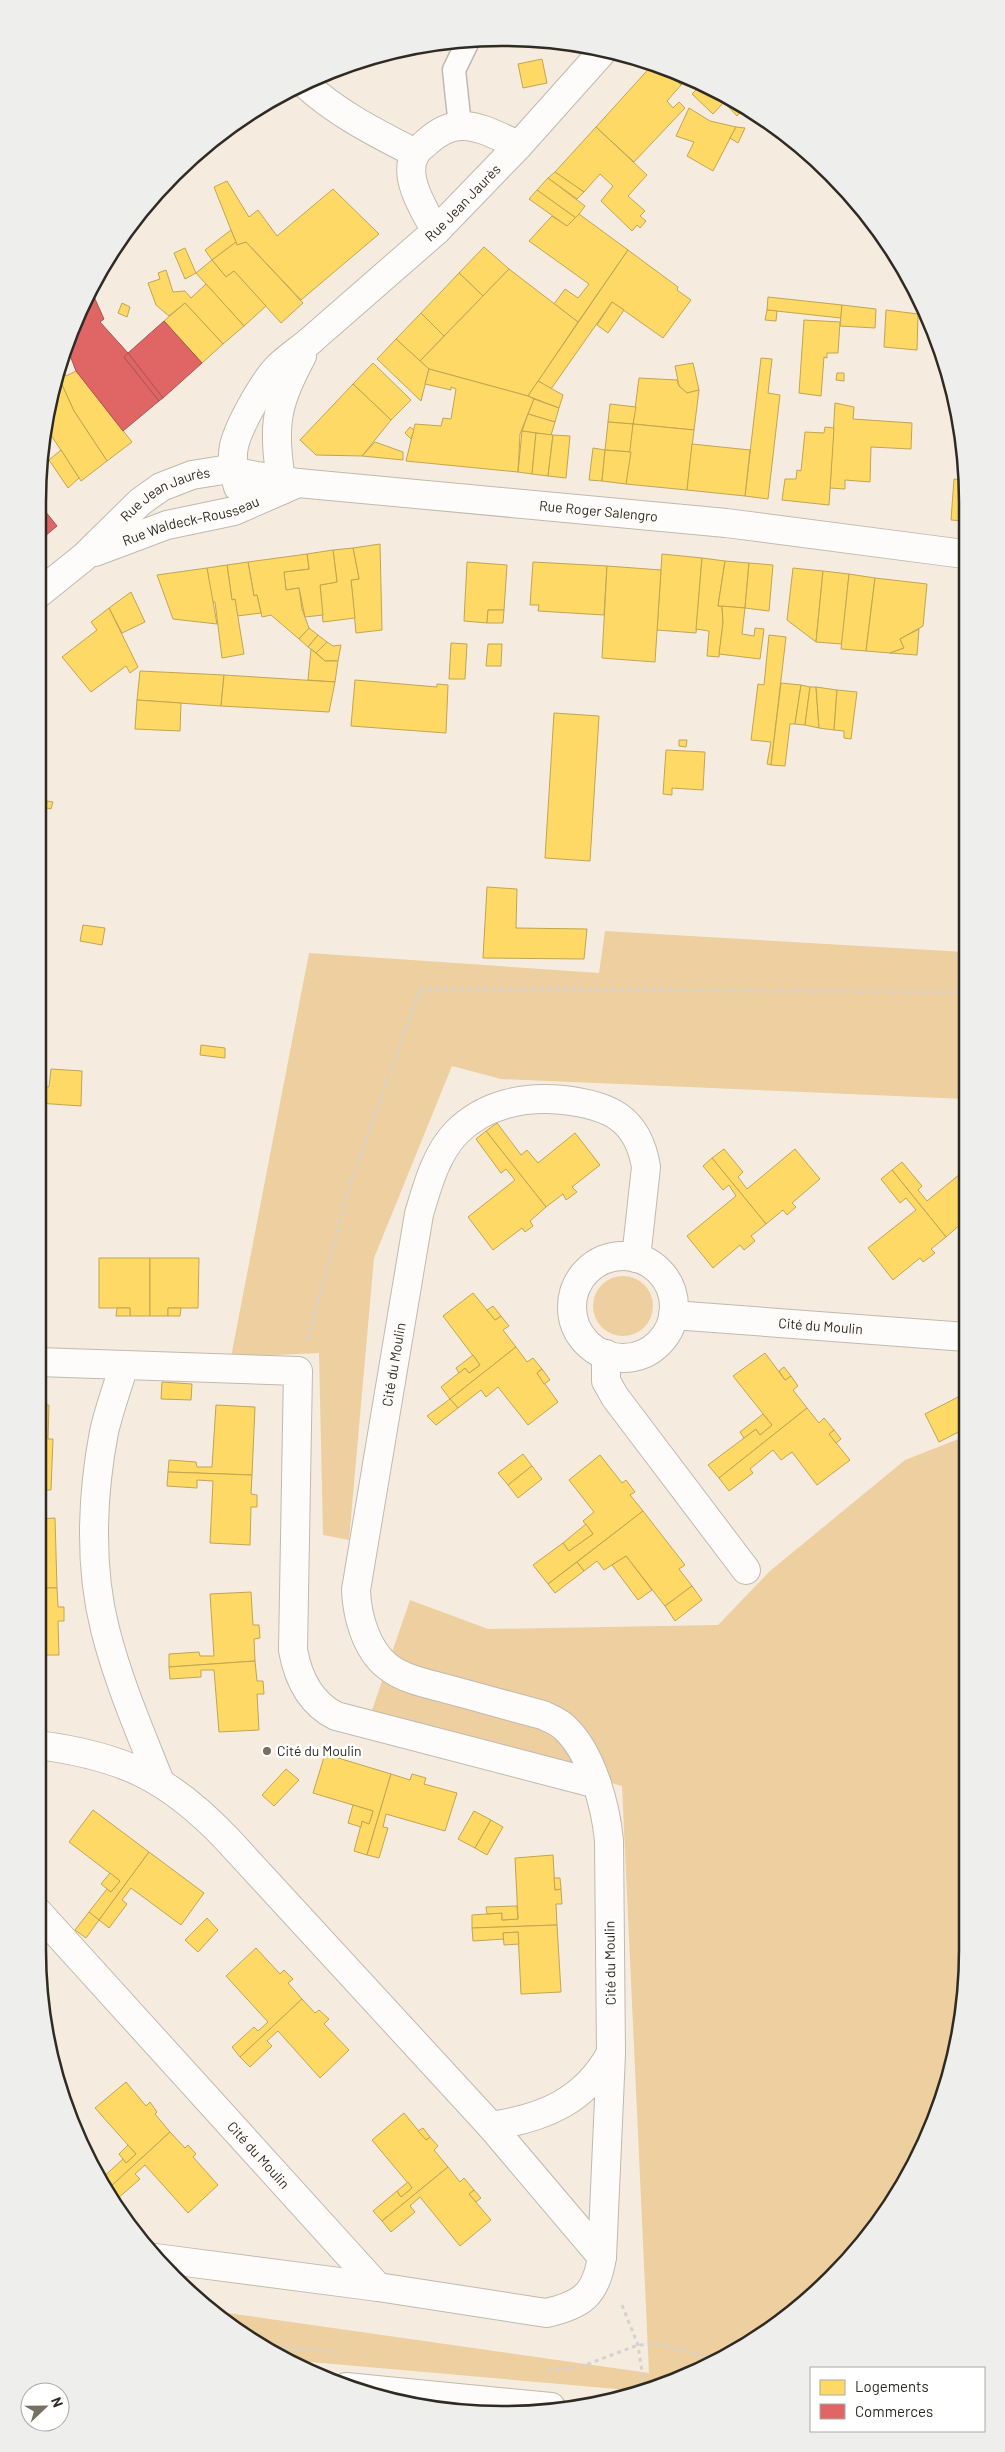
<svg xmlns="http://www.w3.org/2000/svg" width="1005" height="2452" viewBox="0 0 1005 2452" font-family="Barlow,sans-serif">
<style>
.green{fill:#edcfa0}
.homes{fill:#ffd966;stroke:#c1a552}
.shops{fill:#e06666;stroke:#ab5452}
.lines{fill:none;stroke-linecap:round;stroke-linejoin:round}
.lane-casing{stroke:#c0b9af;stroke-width:25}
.street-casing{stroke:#c0b9af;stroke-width:30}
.secondary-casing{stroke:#c0b9af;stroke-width:30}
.path{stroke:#d5d2ce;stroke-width:3;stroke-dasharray:4 4;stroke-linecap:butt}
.lane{stroke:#fefcfa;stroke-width:22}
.street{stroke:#fefcfa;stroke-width:28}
.secondary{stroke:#fefcfa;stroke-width:28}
.poi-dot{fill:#756f64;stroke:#fff;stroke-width:2}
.labels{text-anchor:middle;stroke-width:5;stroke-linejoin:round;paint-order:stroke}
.street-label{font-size:14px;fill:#302b22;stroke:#fff}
.poi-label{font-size:14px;fill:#302b22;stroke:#fff;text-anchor:start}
.rim{fill:none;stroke:#302b22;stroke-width:2.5}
</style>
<rect width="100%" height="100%" fill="#f5ecdf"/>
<g class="green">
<polygon points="605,931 965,952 965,1099 501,1079 452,1066 374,1258 349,1540 323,1535 319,1353 231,1357 309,953 599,973"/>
<circle cx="623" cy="1306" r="30"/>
<polygon points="966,1436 967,1949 943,2099 871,2233 761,2336 681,2379 640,2391 288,2360 270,2352 221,2312 649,2373 622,1786 370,1716 410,1600 488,1629 718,1625 770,1571 905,1460"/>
</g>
<g class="homes">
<polygon points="542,59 547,83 523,88 518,64"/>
<polygon points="654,63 662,67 681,85 667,101 673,108 679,102 685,108 634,162 596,127"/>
<polygon points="662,67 687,79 681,85"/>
<polygon points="700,86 761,116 762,117 757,122 743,109 737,116 724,102 713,114 692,94"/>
<polygon points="689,108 710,121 736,127 713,171 687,156 694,142 676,136"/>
<polygon points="596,127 647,175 628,196 645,211 640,216 646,221 640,228 637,225 632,231 601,201 613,186 600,174 584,192 555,172"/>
<polygon points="736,127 745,128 738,143 730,138"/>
<polygon points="555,172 584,192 577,199 548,178"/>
<polygon points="548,178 585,206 576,218 537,190"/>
<polygon points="227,181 249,217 258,210 277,236 333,189 379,234 301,300 246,242 237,245 214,187"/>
<polygon points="537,190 576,218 567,226 529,199"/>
<polygon points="579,214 628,250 578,322 554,304 565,289 578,298 589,284 529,241 552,216 567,226"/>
<polygon points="231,230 236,242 212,260 205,250"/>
<polygon points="236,242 237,245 246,242 303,303 281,323 234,271 226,277 212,260"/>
<polygon points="484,247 509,269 483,296 459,273"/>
<polygon points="185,248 196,273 185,279 174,253"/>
<polygon points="628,250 678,287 677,290 691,300 663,338 612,302 551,389 538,381"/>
<polygon points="212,260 226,277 234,271 266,306 244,326 196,273"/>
<polygon points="509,269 578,322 528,396 429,369 420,361"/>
<polygon points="166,270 173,292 185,291 191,298 206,284 244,326 223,344 185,303 169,316 156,305 148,283 160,279 158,273"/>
<polygon points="459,273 483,296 444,336 421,313"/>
<polygon points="768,297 842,305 841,318 767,310"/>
<polygon points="612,302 624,310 608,333 597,325"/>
<polygon points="122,303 130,307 127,317 118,313"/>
<polygon points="185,303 223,344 202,363 164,321"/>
<polygon points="842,305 876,309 875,328 840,326"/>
<polygon points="767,310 777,311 776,321 765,320"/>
<polygon points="886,310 918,314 917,350 884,347"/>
<polygon points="421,313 444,336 420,361 396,339"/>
<polygon points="804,320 840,322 838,353 827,353 827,358 824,357 821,396 799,393"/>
<polygon points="396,339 429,369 421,401 377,359"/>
<polygon points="761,358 772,359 768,393 780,395 768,499 745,496"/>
<polygon points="373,363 411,400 391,420 353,384"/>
<polygon points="693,363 699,390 687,393 679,386 675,366"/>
<polygon points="429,369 528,396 534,399 520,434 518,472 406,461 415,424 441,426 443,418 451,419 456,389 451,387 451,390 425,384"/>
<polygon points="64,370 66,376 76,371 132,442 107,461 74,411 58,376 59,373"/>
<polygon points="837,373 844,373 844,381 836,380"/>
<polygon points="58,376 74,411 107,461 81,481 49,432"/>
<polygon points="639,378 677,380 679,386 687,393 699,390 694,430 633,424"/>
<polygon points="538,381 563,395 559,408 528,396"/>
<polygon points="353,384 391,420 362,456 316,455 300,440"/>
<polygon points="534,399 559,408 555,422 528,414"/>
<polygon points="835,403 854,407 853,419 912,423 911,449 871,447 870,482 845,480 845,489 830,488"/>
<polygon points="610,404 636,407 633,424 608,422"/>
<polygon points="528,414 555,422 551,435 522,431"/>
<polygon points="608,422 633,424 631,452 605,450"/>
<polygon points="633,424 694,430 687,490 626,484"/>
<polygon points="410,427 414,430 411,439 405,433"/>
<polygon points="825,427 834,428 829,505 782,500 785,479 796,479 797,470 801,471 805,432 824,433"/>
<polygon points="522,431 536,433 532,474 518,472"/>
<polygon points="536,433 553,435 548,476 532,474"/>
<polygon points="553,435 570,436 566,478 548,476"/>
<polygon points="375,442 403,452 403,460 362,456"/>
<polygon points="692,444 750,450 745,496 687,490"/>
<polygon points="593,448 605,450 602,481 589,480"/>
<polygon points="61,450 79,478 68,488 49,460"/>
<polygon points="605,450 631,452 626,484 602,481"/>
<polygon points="954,479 964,480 964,521 951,520"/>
<polygon points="380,544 382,630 356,633 351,580 359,579 353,548"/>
<polygon points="353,548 359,579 351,580 355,618 323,622 320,585 337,582 333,550"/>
<polygon points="333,550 337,582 320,585 323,615 305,617 299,588 286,590 284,572 309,569 307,554"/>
<polygon points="307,554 309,569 284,572 286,590 299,588 302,609 309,628 299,639 271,615 262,617 257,595 254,596 248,562"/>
<polygon points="662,554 702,558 696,633 657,630"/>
<polygon points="702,558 725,561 718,606 722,606 723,623 719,657 707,656 709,631 696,629"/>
<polygon points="725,561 749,563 745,608 718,606"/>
<polygon points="248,562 254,596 257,595 261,613 237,616 235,599 232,600 227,565"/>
<polygon points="467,562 507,565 504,610 488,610 487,623 464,621"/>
<polygon points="533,562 607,566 604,615 538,611 539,605 530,605"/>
<polygon points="749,563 773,565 769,611 745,608"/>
<polygon points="227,565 232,600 235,599 244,654 222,658 215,602 212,602 207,568"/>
<polygon points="607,566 661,570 655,662 602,658"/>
<polygon points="207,568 217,624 173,619 157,575"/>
<polygon points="793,568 823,571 816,642 787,620"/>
<polygon points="823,571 849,574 842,644 816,642"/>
<polygon points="849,574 875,578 866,651 841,649"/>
<polygon points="875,578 927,584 923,626 900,639 904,648 890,653 866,651"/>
<polygon points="131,592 145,622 122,633 109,608"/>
<polygon points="722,606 745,608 742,634 754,636 755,628 764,629 760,659 719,654 723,623"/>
<polygon points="109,608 138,667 130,673 126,666 91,692 62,657 97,630 91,622"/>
<polygon points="488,610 504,610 503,623 487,623"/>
<polygon points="309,628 318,635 308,647 299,639"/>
<polygon points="919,629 917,655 890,653 904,648 900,639"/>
<polygon points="318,635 327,642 316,653 308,647"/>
<polygon points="769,635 786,637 771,765 767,764 771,742 751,740 758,684 764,685"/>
<polygon points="327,642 333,646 341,645 338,661 325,661 316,653"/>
<polygon points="451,643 467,644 465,679 449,679"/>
<polygon points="488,644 502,644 501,666 486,666"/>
<polygon points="311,649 325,661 338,661 335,682 308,680"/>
<polygon points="140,671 224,675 221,706 137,700"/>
<polygon points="224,675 335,682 329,712 221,706"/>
<polygon points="355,680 437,687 437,684 448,685 446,733 351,726"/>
<polygon points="781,683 801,685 795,724 790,724 785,766 771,765"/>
<polygon points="801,685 810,687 805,725 795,724"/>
<polygon points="810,687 816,687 819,728 805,725"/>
<polygon points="816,687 837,690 834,730 819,728"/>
<polygon points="837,690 857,692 851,739 844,738 844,731 834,730"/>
<polygon points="137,700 181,703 180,731 135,729"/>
<polygon points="554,713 599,716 590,861 545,858"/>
<polygon points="679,740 687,740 686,747 679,746"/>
<polygon points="666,750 705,752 703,790 672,788 672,795 663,794"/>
<polygon points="38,799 47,801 45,815 38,814"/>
<polygon points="47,801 53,802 51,809 46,808"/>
<polygon points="487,887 517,889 516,928 587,929 584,959 483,958"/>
<polygon points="83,925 105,928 102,945 80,941"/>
<polygon points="201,1045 225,1048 225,1058 200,1055"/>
<polygon points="51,1069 82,1071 81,1106 38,1103 38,1086 49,1087"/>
<polygon points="497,1123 521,1155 527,1150 538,1163 575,1133 600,1165 572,1187 577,1192 566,1200 563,1194 546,1207 486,1131"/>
<polygon points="486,1131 546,1207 530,1221 533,1226 525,1232 522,1228 493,1250 468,1217 515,1180 506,1169 501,1173 476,1139"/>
<polygon points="724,1149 743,1172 738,1177 747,1189 795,1149 820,1179 792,1203 796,1207 787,1215 783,1210 766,1224 712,1158"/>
<polygon points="712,1158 766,1224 751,1236 755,1241 744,1250 740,1245 713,1268 687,1236 736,1196 729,1185 723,1190 703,1166"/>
<polygon points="902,1162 922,1186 918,1190 927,1201 965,1170 966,1228 962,1223 946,1237 892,1170"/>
<polygon points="892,1170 946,1237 931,1249 935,1253 923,1262 920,1258 893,1280 868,1248 916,1210 906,1198 900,1203 881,1179"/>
<polygon points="99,1258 150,1258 150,1316 130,1316 130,1308 99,1308"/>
<polygon points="150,1258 199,1258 198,1308 168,1308 168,1316 150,1316"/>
<polygon points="473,1293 495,1320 501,1316 509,1326 503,1330 516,1347 450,1399 441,1387 465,1368 469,1373 480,1365 443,1316"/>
<polygon points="493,1306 501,1316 495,1320 487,1310"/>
<polygon points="117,1308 130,1308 130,1316 116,1316"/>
<polygon points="168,1308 181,1308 180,1316 168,1316"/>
<polygon points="516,1347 527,1362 533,1358 542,1369 537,1373 558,1402 528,1425 498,1387 486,1397 481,1390 458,1408 450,1399"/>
<polygon points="765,1353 785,1380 791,1376 798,1386 793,1390 807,1408 719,1478 708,1465 756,1429 760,1435 772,1425 733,1376"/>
<polygon points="473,1355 480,1365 469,1373 465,1368 459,1373 456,1368"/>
<polygon points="784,1367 791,1376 785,1380 779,1371"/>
<polygon points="542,1369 550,1380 544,1384 537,1373"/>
<polygon points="162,1382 192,1384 191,1400 161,1399"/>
<polygon points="966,1393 966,1428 939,1442 925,1414"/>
<polygon points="450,1399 458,1408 436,1425 427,1416"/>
<polygon points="38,1405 49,1405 48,1439 53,1439 51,1490 38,1490"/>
<polygon points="216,1405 255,1407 252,1475 168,1472 169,1460 196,1462 197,1467 212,1467"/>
<polygon points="807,1408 819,1423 824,1418 834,1430 829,1434 850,1460 817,1485 792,1452 781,1460 773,1450 750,1469 753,1473 729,1491 719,1478"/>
<polygon points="763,1414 772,1425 760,1435 756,1429 744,1438 740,1432"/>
<polygon points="834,1430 841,1439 836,1443 829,1434"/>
<polygon points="523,1454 532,1466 508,1485 498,1473"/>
<polygon points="600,1455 622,1483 626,1480 635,1492 630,1495 643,1511 548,1584 533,1565 563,1543 569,1551 593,1534 583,1521 594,1512 569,1480"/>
<polygon points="532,1466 542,1479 518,1498 508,1485"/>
<polygon points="168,1472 252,1475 251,1494 257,1495 257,1507 251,1507 250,1545 210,1543 213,1481 197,1480 197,1488 167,1486"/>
<polygon points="643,1511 685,1565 679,1569 692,1586 665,1606 626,1556 604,1570 597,1561 584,1571 577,1562"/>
<polygon points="55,1518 57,1588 38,1588 38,1519"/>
<polygon points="586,1524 593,1534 569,1551 563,1543"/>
<polygon points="626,1556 652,1590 638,1600 612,1565"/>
<polygon points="577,1562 584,1571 555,1593 548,1584"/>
<polygon points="692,1586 702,1600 675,1621 665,1606"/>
<polygon points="38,1588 57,1588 58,1607 64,1607 64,1621 58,1621 59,1655 38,1655"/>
<polygon points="251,1592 253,1625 259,1625 260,1638 254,1639 255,1661 169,1667 169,1654 199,1652 200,1656 214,1656 210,1594"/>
<polygon points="255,1661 257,1681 263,1681 264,1694 257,1694 259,1730 219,1732 214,1670 201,1670 201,1677 170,1679 169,1667"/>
<polygon points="325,1754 391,1774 367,1855 354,1851 362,1821 369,1824 373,1811 313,1793"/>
<polygon points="286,1769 299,1780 274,1806 262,1795"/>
<polygon points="391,1774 410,1780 412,1774 426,1778 424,1784 457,1793 445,1831 386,1814 383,1827 388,1828 379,1858 367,1855"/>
<polygon points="353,1805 373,1811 369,1824 362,1821 361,1827 348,1823"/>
<polygon points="93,1810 149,1852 99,1920 89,1912 107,1889 111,1892 120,1881 69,1842"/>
<polygon points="474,1811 491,1820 475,1848 458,1839"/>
<polygon points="491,1820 503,1827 487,1855 475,1848"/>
<polygon points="149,1852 204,1893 181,1925 131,1888 122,1900 127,1904 109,1928 99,1920"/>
<polygon points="553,1855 555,1890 561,1889 562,1904 556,1904 557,1925 472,1928 472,1915 502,1913 502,1920 518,1919 515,1858"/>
<polygon points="110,1873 120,1881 111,1892 101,1884"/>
<polygon points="554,1878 560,1878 561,1889 555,1890"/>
<polygon points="517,1906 518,1919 502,1920 502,1913 487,1914 486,1907"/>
<polygon points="89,1912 99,1920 86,1938 75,1930"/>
<polygon points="207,1918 218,1930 198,1952 185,1940"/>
<polygon points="557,1925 561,1992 521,1994 518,1932 503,1933 504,1939 473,1941 472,1928"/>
<polygon points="518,1932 519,1944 504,1945 503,1933"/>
<polygon points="256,1948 280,1974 284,1970 293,1979 288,1983 302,1999 240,2057 232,2047 254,2027 258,2031 268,2022 226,1976"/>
<polygon points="302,1999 315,2013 319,2010 329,2019 324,2024 349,2050 320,2078 278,2031 267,2041 272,2046 250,2067 240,2057"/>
<polygon points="126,2082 146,2106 150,2102 157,2112 155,2114 170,2132 108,2189 100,2180 123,2159 126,2163 136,2154 95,2108"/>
<polygon points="404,2113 426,2140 430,2137 438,2146 434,2150 448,2167 382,2221 373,2211 397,2191 401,2197 412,2188 372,2140"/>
<polygon points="423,2128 430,2137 426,2140 418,2131"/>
<polygon points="170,2132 185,2148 188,2145 196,2154 193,2157 218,2185 188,2213 145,2165 135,2174 140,2179 117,2199 108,2189"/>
<polygon points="128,2145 136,2154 126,2163 119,2154"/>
<polygon points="448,2167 460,2182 464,2178 474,2190 469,2194 491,2220 460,2246 420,2197 410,2206 415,2212 391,2232 382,2221"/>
<polygon points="408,2182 412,2188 401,2197 397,2191"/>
<polygon points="474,2190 481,2198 476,2202 469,2194"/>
</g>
<g class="shops">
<polygon points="91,290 104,319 100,322 128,353 124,357 159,401 123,431 76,371 66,345"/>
<polygon points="164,321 202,363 163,398 128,353"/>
<polygon points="128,353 163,398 159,401 124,357"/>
<polygon points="38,502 57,526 38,542"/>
</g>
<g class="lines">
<g class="lane-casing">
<polyline id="lane" points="460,126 454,70 469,39"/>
</g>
<g class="street-casing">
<g id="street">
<path d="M304 83C336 113 376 133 415 153"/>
<path d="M436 231C425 212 401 175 416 153 418 149 423 146 427 142 436 134 448 126 461 126 480 125 501 138 519 145"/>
<path id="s1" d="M310 341 436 231 519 145 603 51"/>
<circle cx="623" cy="1307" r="51"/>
<path id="s2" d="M673 1315 966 1337"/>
<polyline points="606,1354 606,1381 615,1397 746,1570"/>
<path d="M38 1362 298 1371 293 1650C298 1678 310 1703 336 1716L597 1784"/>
<path d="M124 1366C117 1388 109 1410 104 1432 92 1495 89 1566 105 1629 118 1681 140 1732 160 1782"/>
<path id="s3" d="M38 1745C122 1756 168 1777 227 1839L491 2126C544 2118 585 2101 611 2053L609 1841C606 1807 592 1754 566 1729 560 1722 551 1719 543 1715 512 1707 481 1698 451 1690 430 1684 404 1680 387 1666 366 1649 357 1616 356 1590L419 1214C427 1187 436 1153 457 1132 485 1104 525 1096 563 1100 609 1105 638 1118 646 1167L636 1258"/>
<path id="s4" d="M38 1912 378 2287"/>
<polyline points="602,2257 611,2054"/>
<path d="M155 2258 378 2287 546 2313C582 2305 596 2295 602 2257L491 2126"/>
</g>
</g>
<g class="secondary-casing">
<g id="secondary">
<path d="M238 487C234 474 231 460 234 446 239 425 263 383 277 368 287 358 299 350 310 341"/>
<path d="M282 490C274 428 272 412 302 356"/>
<path id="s5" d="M95 552 167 525 234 511 298 483"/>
<path id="s6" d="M38 594 84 557 140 502 161 487 192 475 223 470 298 483 726 523 964 554"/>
<polyline points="346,2387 551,2407"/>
</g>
</g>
<g class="path">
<polyline points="307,1339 351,1182 420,989 965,992"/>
<polyline points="622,2305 638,2345 644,2385 639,2392"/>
<polyline points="261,2345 340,2352"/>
<polyline points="548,2371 580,2367 638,2345 656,2344 672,2347 717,2360"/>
</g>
<use href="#lane" class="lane"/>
<use href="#street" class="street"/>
<use href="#secondary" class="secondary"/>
</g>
<circle class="poi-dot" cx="267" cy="1751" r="5"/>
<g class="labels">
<g class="street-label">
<text dy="5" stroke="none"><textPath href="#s1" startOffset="206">Rue Jean Jaurès</textPath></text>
<text dy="5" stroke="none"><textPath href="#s6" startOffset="164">Rue Jean Jaurès</textPath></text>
<text dy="5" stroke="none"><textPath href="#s6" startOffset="606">Rue Roger Salengro</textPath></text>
<text dy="5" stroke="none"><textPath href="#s5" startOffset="101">Rue Waldeck-Rousseau</textPath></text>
<text dy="5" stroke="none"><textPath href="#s2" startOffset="148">Cité du Moulin</textPath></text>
<text dy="5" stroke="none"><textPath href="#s3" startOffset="1591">Cité du Moulin</textPath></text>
<text transform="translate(610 1963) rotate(-91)" y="5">Cité du Moulin</text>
<text dy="5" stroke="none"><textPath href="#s4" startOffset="328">Cité du Moulin</textPath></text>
</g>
<g class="poi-label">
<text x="277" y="1756">Cité du Moulin</text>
</g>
</g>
<path d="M0 0H1005V2452H0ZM502 46H503A456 456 0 0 1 959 502V1950A456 456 0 0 1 503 2406H502A456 456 0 0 1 46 1950V502A456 456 0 0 1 502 46Z" fill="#eeeeed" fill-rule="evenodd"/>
<path class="rim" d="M502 46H503A456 456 0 0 1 959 502V1950A456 456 0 0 1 503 2406H502A456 456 0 0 1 46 1950V502A456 456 0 0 1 502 46Z"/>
<rect x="810" y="2367" width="175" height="65" fill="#ffffff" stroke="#acaaa7"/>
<rect x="820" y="2380" width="25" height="15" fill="#ffd966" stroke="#acaaa7"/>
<text x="855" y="2392" font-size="15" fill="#302b22">Logements</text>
<rect x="820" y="2404" width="25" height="15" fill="#e06666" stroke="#acaaa7"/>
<text x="855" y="2417" font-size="15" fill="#302b22">Commerces</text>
<g transform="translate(45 2407) rotate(68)"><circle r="24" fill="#ffffff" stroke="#acaaa7"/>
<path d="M0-4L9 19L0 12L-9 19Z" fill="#756f64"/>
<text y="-8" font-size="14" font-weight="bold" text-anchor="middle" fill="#302b22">N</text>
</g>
</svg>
